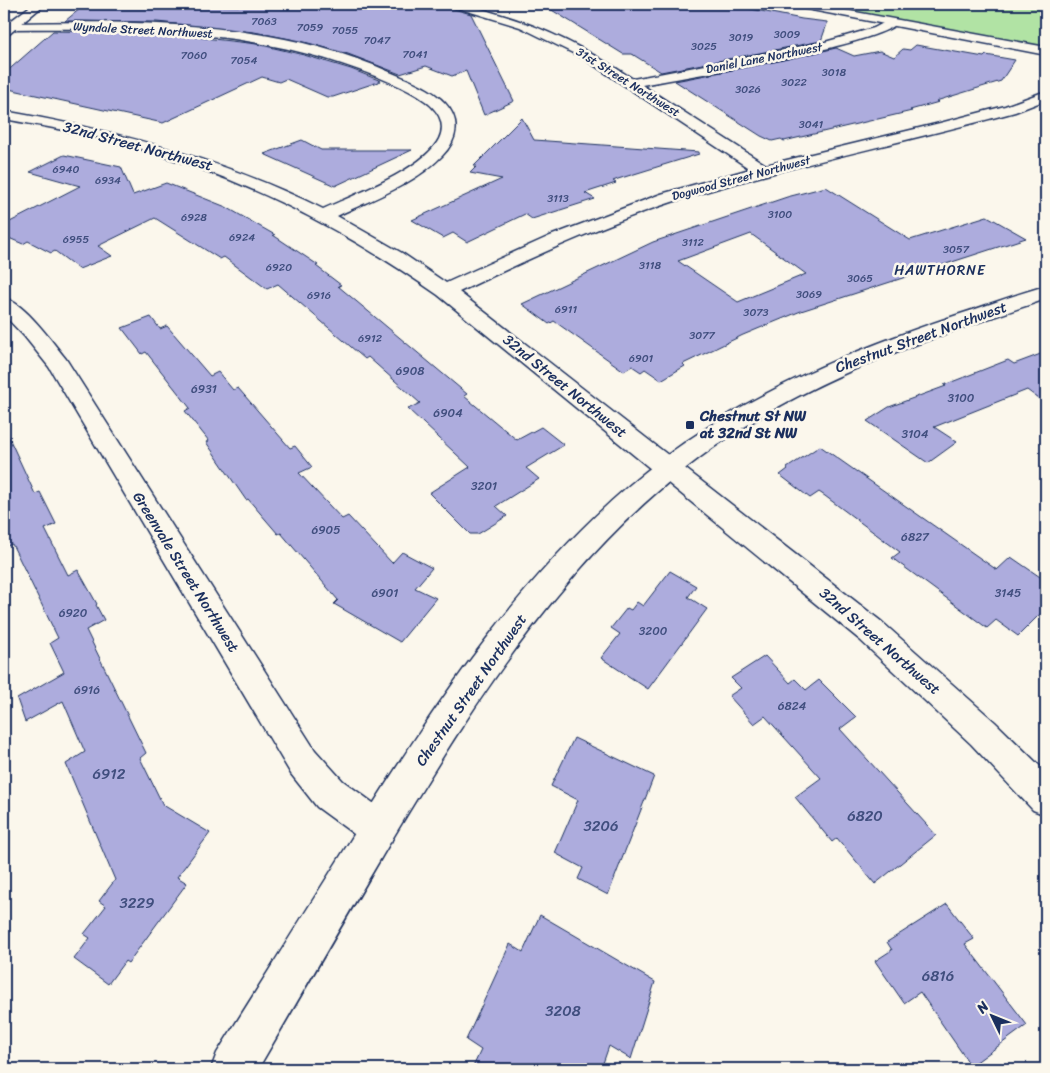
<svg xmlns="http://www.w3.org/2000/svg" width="1050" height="1073" viewBox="0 0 1050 1073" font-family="Sriracha,sans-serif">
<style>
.green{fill:#b1e3a4;stroke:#668981}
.building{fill:#adacdd;stroke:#1b2f5e;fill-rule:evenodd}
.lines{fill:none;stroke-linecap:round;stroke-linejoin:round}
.minor-casing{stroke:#1b2f5e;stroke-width:3}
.tertiary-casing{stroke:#1b2f5e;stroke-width:3}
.minor{fill:#fbf7ec;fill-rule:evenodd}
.tertiary{fill:#fbf7ec;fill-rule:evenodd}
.poi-dot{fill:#1b2f5e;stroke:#fbf7ec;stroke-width:2}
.labels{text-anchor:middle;stroke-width:5;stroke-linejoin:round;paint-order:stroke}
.far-number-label{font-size:11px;fill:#404e7e}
.far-street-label{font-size:12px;fill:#1b2f5e;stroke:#fbf7ec}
.number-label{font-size:12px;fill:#404e7e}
.far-neighbourhood-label{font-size:14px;letter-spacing:1px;fill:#1b2f5e;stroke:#fbf7ec}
.street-label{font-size:15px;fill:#1b2f5e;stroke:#fbf7ec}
.poi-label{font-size:15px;font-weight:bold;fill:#1b2f5e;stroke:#fbf7ec;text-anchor:start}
.near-number-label{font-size:15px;fill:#404e7e}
</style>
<rect width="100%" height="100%" fill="#fbf7ec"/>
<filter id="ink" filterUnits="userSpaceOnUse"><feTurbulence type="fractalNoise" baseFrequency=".02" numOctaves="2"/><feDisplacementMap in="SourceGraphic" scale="10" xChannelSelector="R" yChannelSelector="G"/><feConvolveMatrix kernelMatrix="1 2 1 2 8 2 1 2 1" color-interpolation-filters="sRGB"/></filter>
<g filter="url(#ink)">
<polygon class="green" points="813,4 1046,4 1046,47"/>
<g class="building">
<polygon points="86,4 240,6 240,4 448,4 450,8 471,14 514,101 484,115 466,71 452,76 426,66 400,74 348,54 301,41 254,32 157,22 65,21"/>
<polygon points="542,4 725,4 802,19 827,22 827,24 821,41 661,72 632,54 623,54"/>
<polygon points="53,31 160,33 257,44 304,55 351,69 381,81 333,97 327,97 286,79 279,82 262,77 163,123 4,88 4,74"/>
<polygon points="916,45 984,57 986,55 1015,60 1001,81 936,101 939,102 910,110 912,111 784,141 781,139 772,141 761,136 675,81 779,61 836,48 854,56 880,51 894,57 903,49 910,50"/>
<polygon points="522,118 534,140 699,152 699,154 618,179 613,181 616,183 585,193 595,199 532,219 525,214 467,242 453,233 443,238 412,220 502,179 470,173 477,166 474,166"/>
<polygon points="302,140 321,150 412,150 335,186 264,154"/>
<polygon points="64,155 121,167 133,195 166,183 226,207 275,235 273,235 318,265 316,266 341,285 338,286 467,394 464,396 517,440 541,427 564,445 526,468 539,479 496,506 507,516 478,534 470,534 429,493 470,467 408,409 420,403 368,357 365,359 278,284 267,289 224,257 220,259 155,218 98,246 112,256 79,269 55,251 51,253 28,241 23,244 4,236 4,225 80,186 30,172"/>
<path d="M826 187 910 240 987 216 1026 238 801 311 743 335 683 364 685 366 661 380 645 369 641 372 632 366 624 371 554 321 549 324 522 304 653 242 787 197ZM751 234 806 274 738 302 678 261Z"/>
<polygon points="151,317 160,329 167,326 210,376 218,372 233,390 238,388 290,448 295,446 312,467 299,473 342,519 348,516 392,563 402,552 432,568 415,588 436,598 400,642 334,604 338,600 281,533 278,534 248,499 246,500 206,442 209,441 185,411 190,408 146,352 142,354 122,328"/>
<polygon points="1046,352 1046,404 1027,390 934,427 957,442 928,463 867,421 889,407 946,386 944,385 1008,360 1014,364"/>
<polygon points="4,427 35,494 40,492 56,524 45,529 68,575 78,570 97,604 96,605 104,620 86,630 146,753 140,758 163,805 210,833 177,877 187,883 128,963 125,961 108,984 74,959 90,938 84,934 106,906 99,901 115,880 66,764 85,752 63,701 25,722 17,699 64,672 50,643 58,638 18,556 12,544 4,547"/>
<polygon points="820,446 997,570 1011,557 1046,581 1046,608 1018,636 996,620 987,628 892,558 900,552 825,496 819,492 810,498 780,475 788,469 787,468"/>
<polygon points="670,571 696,586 688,597 707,609 648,689 601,658 620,634 611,628 627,608 631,610 637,602 643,606"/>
<polygon points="765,656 790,683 795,679 806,690 819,680 856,717 840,729 936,835 875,884 837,838 832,842 795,797 821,778 765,716 754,724 729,696 741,688 731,678"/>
<polygon points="574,738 654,776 608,895 578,879 583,868 555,853 578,800 551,786"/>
<polygon points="947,904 974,939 965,944 1027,1025 971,1066 920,992 904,1003 875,961 892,950 887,942"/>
<polygon points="540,915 655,982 631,1059 609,1046 601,1069 472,1069 481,1050 466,1040 510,944 523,952"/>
</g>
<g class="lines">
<g class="minor-casing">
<g id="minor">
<path d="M450 4C467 4 482 9 498 14 547 28 590 51 633 79L825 42 874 28 889 20H897L899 22C878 46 684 77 642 85L766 165 940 123 1005 106 1046 91V100L1015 112C902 143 787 166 675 201 600 225 529 259 459 292L882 622 995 722 1046 772V815L1033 810 971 744 860 640 438 295C336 224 239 175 119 143 81 132 42 126 4 119V111C115 130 222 159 323 209 354 195 424 169 439 139 452 112 418 95 399 86 274 29 146 28 12 29L6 26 12 23C139 21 274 20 392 73 411 81 431 88 445 103 461 120 458 140 442 156 414 185 372 199 337 216L402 253 446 283 550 236 661 194 750 169 583 58 520 27 451 6Z"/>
<path d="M4 298C25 303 52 342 66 359L315 750 343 781 391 816 396 829 391 842 378 847 365 842 317 807 291 774 49 367 25 337 4 315Z"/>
</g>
</g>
<g class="tertiary-casing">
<g id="tertiary">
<polygon points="33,4 45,4 8,35 4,35 4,26"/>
<polygon points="791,4 812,4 1046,47 1046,55 796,7"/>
<path d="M1046 286V299C941 335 836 368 741 429 585 528 484 686 391 841 346 917 302 993 258 1069H211L217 1053C260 985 302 917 345 849 433 707 528 561 662 459 751 392 852 350 957 315 986 306 1016 294 1046 286Z"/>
</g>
</g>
<use href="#minor" class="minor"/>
<use href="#tertiary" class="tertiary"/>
</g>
</g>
<rect class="poi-dot" x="685" y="420" width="10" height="10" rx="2.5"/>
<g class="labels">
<g class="far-number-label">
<text x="264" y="25">7063</text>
<text x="310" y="31">7059</text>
<text x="345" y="34">7055</text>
<text x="787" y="38">3009</text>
<text x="741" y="41">3019</text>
<text x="377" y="44">7047</text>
<text x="704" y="50">3025</text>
<text x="415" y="58">7041</text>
<text x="194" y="59">7060</text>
<text x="244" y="64">7054</text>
<text x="834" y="76">3018</text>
<text x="794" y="86">3022</text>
<text x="748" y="93">3026</text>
<text x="811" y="128">3041</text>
<text x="66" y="173">6940</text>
<text x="108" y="184">6934</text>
<text x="558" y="202">3113</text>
<text x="780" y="218">3100</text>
<text x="194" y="221">6928</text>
<text x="242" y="241">6924</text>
<text x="76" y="243">6955</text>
<text x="693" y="246">3112</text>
<text x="956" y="253">3057</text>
<text x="650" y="269">3118</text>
<text x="279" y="271">6920</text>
<text x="860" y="282">3065</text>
<text x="809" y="298">3069</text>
<text x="319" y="299">6916</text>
<text x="566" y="313">6911</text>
<text x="756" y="316">3073</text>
<text x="702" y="339">3077</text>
<text x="370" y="342">6912</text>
<text x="641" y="362">6901</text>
</g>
<g class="far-street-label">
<text transform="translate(143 30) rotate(3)" y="4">Wyndale Street Northwest</text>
<text transform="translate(764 58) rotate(-11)" y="4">Daniel Lane Northwest</text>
<text transform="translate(628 82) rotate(32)" y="4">31st Street Northwest</text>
<text transform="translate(741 178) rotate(-15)" y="4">Dogwood Street Northwest</text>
</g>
<g class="number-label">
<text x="410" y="375">6908</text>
<text x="204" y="393">6931</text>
<text x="961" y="402">3100</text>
<text x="448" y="417">6904</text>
<text x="915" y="438">3104</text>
<text x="484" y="490">3201</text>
<text x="326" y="534">6905</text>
<text x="915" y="541">6827</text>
<text x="385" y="597">6901</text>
<text x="1008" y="597">3145</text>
<text x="73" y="617">6920</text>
<text x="653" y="635">3200</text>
<text x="87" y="694">6916</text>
<text x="792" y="710">6824</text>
</g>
<g class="far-neighbourhood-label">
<text x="940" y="275">HAWTHORNE</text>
</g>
<g class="street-label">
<text transform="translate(138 146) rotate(15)" y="5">32nd Street Northwest</text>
<text transform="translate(921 337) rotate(-20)" y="5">Chestnut Street Northwest</text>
<text transform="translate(565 386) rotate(39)" y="5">32nd Street Northwest</text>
<text transform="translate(186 572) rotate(58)" y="5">Greenvale Street Northwest</text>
<text transform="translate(880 641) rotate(41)" y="5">32nd Street Northwest</text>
<text transform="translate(471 690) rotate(-55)" y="5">Chestnut Street Northwest</text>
</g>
<g class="poi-label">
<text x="700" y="421">Chestnut St NW<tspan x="700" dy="17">at 32nd St NW</tspan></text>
</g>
<g class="near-number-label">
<text x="109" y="779">6912</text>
<text x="865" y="821">6820</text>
<text x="601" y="831">3206</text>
<text x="137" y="908">3229</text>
<text x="938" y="981">6816</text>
<text x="563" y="1016">3208</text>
</g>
</g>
<rect width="1050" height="1073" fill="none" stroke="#fbf7ec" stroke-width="20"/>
<rect x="10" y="10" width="1030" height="1053" fill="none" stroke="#1b2f5e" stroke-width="2" filter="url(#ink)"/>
<g transform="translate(992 1016) rotate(313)" stroke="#fbf7ec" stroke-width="4" paint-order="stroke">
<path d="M0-4L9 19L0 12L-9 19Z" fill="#1b2f5e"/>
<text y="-8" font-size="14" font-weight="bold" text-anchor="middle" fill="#1b2f5e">N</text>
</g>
</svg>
